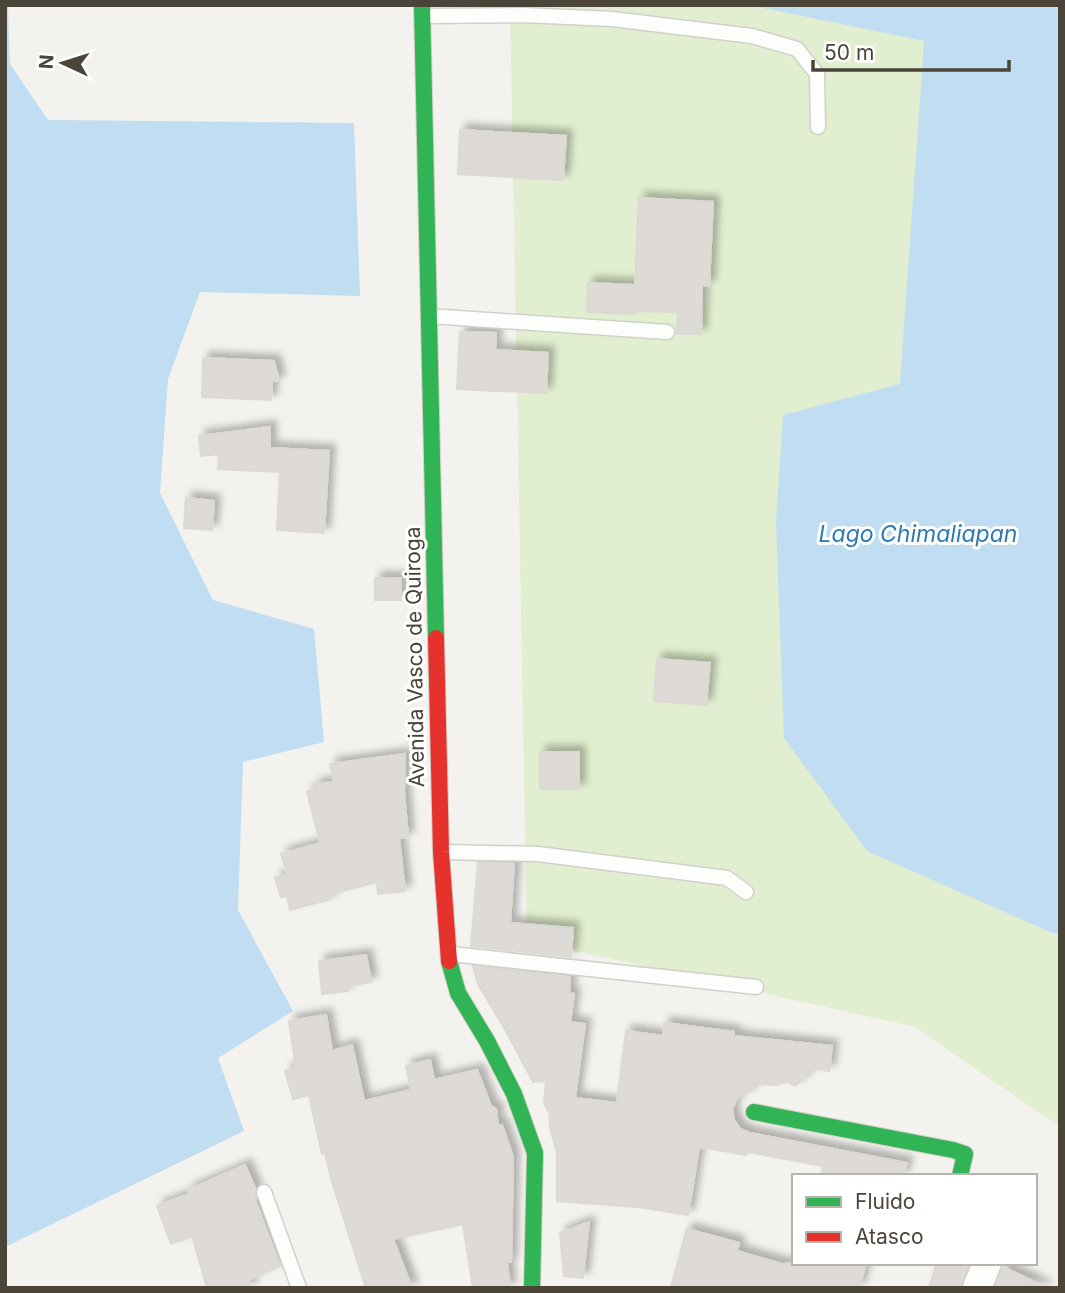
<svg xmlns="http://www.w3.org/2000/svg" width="1065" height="1293" viewBox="0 0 1065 1293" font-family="Inter,sans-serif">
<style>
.green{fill:#e1eecf}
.water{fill:#c0ddf1}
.building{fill:#dedbd6;stroke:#dcd9d4;stroke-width:2;filter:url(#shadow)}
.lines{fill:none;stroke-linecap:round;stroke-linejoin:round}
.lane-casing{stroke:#d2d0cb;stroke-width:17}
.street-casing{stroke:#d2d0cb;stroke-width:31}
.fast-casing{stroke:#d3cfc5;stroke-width:18}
.jam-casing{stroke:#d3cfc5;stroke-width:18}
.lane{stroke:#fdfdfc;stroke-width:14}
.street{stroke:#fdfdfc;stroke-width:28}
.fast{stroke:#30b455;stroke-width:16}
.jam{stroke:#e5322d;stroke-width:16}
.labels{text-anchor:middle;stroke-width:6;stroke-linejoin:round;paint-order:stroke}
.street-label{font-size:21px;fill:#4b4439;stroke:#fff}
.water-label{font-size:23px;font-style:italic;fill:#2e7ab2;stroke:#fff}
</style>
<defs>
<filter id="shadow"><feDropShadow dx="6" dy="-6" stdDeviation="3.5" flood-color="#0004"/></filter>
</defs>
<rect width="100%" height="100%" fill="#f4f2ee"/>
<polygon class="green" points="510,5 1060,5 1060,1127 915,1027 527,940"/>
<g class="water">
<polygon points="5,5 8,5 10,64 48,120 354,123 360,296 200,292 168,379 160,493 213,600 314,629 324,742 243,762 238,910 293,1011 218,1058 244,1131 5,1247"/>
<polygon points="749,5 1060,5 1060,933 1052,933 867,851 784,738 776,522 783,415 900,384 924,41"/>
</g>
<g class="building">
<polygon points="460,130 566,136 563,180 458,174"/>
<polygon points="639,198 713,202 709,286 702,285 701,334 677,334 678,312 635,311 635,314 587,312 588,283 635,285"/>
<polygon points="460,332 496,333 495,350 548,353 546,393 457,389"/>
<polygon points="203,358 274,361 279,381 272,381 271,400 202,397"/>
<polygon points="270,427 270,448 329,451 324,533 277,530 280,472 218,469 219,454 201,456 199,436"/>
<polygon points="186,498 214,501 212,530 184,528"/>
<rect x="375" y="578" width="26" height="22"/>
<polygon points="657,659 710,663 706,705 654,701"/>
<rect x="540" y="752" width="39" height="37"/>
<polygon points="405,754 404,791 408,837 399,838 405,891 378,894 377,882 330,894 331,899 290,910 287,896 281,897 275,878 287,874 281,854 320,843 307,792 318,788 315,784 334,782 330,764"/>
<polygon points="478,862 514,864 510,923 573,928 571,957 471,946"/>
<polygon points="366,955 371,982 348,986 348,991 322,994 319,961"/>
<polygon points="473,966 570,977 569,993 574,994 570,1022 585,1024 575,1098 617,1103 626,1031 663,1036 664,1023 734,1032 734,1036 832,1046 829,1071 814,1068 795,1086 786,1081 777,1085 753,1084 752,1091 746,1092 737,1098 732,1109 734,1120 740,1129 750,1133 907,1163 903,1176 821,1176 823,1166 748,1152 746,1155 699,1147 688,1215 639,1207 557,1201 557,1153 551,1132 549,1112 544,1103 546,1081 533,1082 506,1031 478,984"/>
<polygon points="326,1015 332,1051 352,1045 364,1101 411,1090 406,1066 430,1060 434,1080 477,1070 491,1106 496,1109 498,1126 502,1125 513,1157 511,1262 507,1262 510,1288 473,1288 463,1224 393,1239 412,1288 366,1288 332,1182 325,1153 322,1154 309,1095 293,1099 285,1071 296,1068 289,1021"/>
<polygon points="245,1165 255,1188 256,1202 280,1266 248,1280 251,1288 207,1288 192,1236 171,1244 157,1206 189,1194 188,1190"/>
<polygon points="589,1222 583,1278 564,1276 560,1233"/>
<polygon points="687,1229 739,1243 737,1251 786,1265 786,1263 866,1263 859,1288 671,1288"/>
<polygon points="937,1263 969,1263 961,1288 929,1288"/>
<polygon points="1003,1267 1047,1288 995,1288"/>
</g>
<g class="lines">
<g class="lane-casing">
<g id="lane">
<polyline points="423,16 523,15 612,19 752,36 797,49 817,74 818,127"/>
<polyline points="429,316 667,332"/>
<polyline points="443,852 538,854 727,878 746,892"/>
<polyline points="451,954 756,987"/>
<polyline points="264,1192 299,1288"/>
</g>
</g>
<g class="street-casing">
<polyline id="street" points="977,1288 987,1263"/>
</g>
<g class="fast-casing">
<g id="fast">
<polyline points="422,5 436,638"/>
<polyline points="449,961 458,993 487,1041 514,1094 535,1153 532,1288"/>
<polyline points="754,1112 953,1150 965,1154 960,1176"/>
</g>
</g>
<g class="jam-casing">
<polyline id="jam" points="436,638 441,852 449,961"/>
</g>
<use href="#lane" class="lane"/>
<use href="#street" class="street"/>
<use href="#fast" class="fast"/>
<use href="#jam" class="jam"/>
</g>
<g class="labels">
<g class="street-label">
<text transform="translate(415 657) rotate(-91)" y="7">Avenida Vasco de Quiroga</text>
</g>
<g class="water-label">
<text x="918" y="542">Lago Chimaliapan</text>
</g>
</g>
<rect width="1065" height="1293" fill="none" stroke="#4b4439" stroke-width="14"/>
<rect x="792" y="1174" width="245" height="91" fill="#ffffff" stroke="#b7b4b0" stroke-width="2"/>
<rect x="806" y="1197" width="35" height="10" fill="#30b455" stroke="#b7b4b0" stroke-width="2"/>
<text x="855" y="1209" font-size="21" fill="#4b4439">Fluido</text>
<rect x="806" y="1232" width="35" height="10" fill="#e5322d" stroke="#b7b4b0" stroke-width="2"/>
<text x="855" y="1244" font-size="21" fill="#4b4439">Atasco</text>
<g transform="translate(63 63) rotate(274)" stroke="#ffffff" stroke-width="5" paint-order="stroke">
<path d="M0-5L12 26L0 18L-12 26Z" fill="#4b4439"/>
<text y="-10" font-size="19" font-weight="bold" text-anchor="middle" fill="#4b4439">N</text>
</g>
<path d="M813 60v10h196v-10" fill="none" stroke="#4b4439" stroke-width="3.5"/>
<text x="824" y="60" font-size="21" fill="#4b4439" stroke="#ffffff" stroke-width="5" paint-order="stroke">50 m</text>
</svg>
